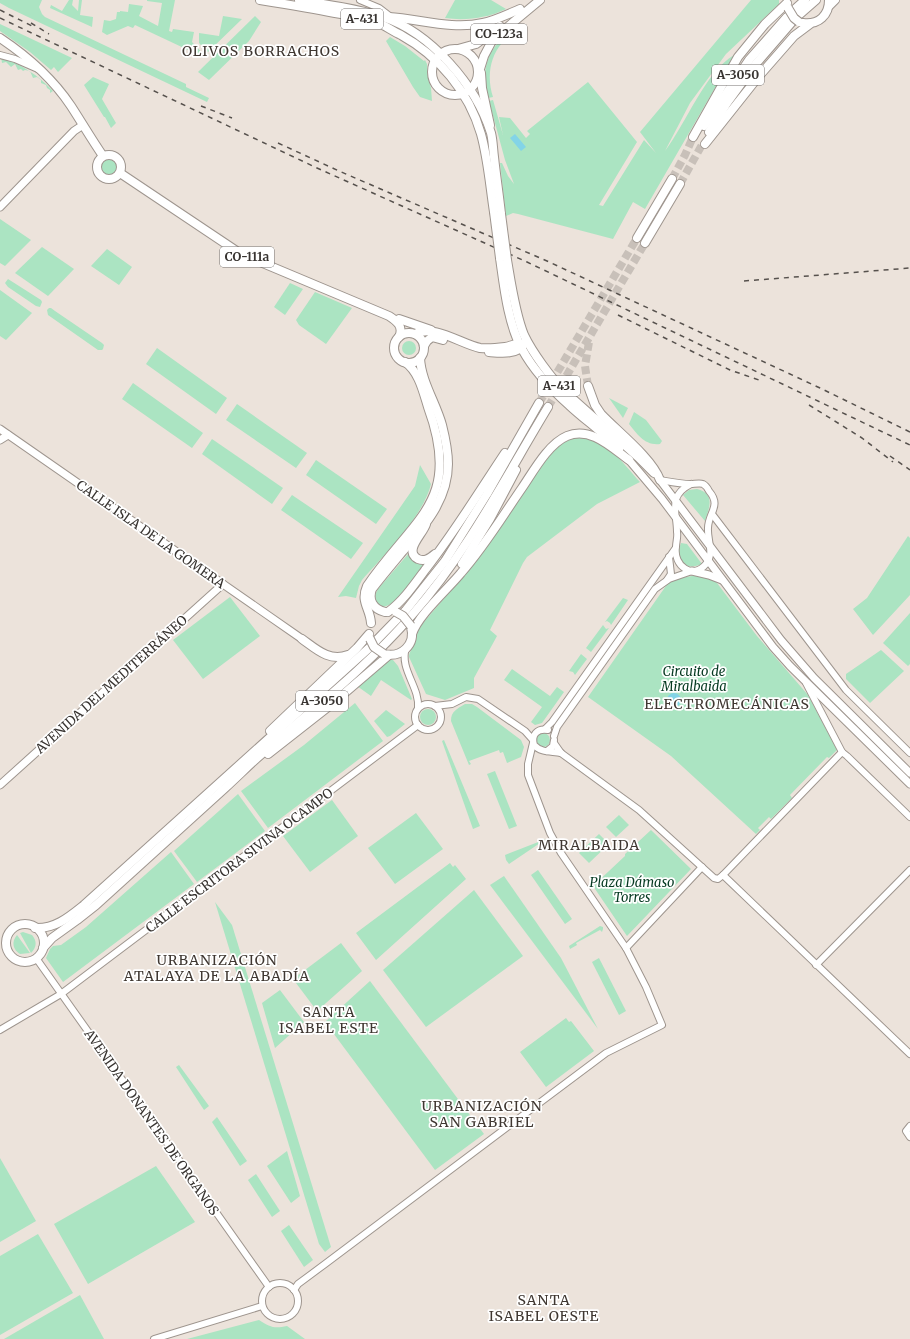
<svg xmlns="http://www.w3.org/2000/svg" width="910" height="1339" viewBox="0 0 910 1339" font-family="Merriweather,serif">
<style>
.green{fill:#abe4c2}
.water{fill:#83d4e7}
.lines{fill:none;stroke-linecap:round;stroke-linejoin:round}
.trunk-tunnel{stroke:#c8c0b9;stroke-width:8;stroke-dasharray:8 4;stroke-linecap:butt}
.tertiary-casing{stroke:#9e958e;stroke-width:8}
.secondary-casing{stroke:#9e958e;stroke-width:9}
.primary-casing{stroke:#9e958e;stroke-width:10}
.trunk-casing{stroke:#9e958e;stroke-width:10}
.tertiary{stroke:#fff;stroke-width:6}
.secondary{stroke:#fff;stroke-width:7}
.primary{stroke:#fff;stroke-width:8}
.trunk{stroke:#fff;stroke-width:8}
.rail{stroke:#56514d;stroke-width:1.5;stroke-dasharray:5 5;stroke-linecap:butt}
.primary-bridge-casing{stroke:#9e958e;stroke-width:10;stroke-linecap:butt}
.primary-bridge{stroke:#fff;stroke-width:8}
.labels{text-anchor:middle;stroke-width:3.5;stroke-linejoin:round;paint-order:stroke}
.shield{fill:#fff;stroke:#74716f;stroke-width:1}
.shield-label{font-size:12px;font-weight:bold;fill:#383431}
.street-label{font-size:13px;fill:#383431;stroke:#fff}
.park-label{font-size:13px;font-style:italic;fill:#063a22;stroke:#fff}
.neighbourhood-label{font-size:14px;letter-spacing:1px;fill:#3f3731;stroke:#fff}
</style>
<rect width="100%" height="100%" fill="#ece3db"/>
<g class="green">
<polygon points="0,0 42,0 39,7 42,14 45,17 186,84 186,87 209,98 207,102 9,8 0,3"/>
<polygon points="69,0 73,0 72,5 78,11 79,0 82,0 80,15 93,17 92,27 50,8 51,5 62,11"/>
<polygon points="147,0 175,0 169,31 172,32 173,29 194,32 192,42 205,56 203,57 135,25 133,28 128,26 107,35 102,32 104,20 110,21 116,19 117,12 120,12 120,11 128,12 129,4 143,6 139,16 158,26 162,3 147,1"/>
<path d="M455 0H491L506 9C488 18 465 21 445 18Z"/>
<path d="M751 0H779V4L726 54 690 103 665 151C685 125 706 71 734 55L645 209 633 202 613 239 518 214 513 213 506 216 500 163H502L508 176 514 184 505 160 489 101 493 100 503 135 499 117 510 118 526 138 530 134 527 131 588 82 637 142 599 205 603 206 644 140 656 153 640 132Z"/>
<polygon points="223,16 242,19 208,52 199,43 199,33 219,36"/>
<polygon points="255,16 261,22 249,41 209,80 198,72"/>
<polygon points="0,24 72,58 58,72 54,67 51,70 30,52 0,31"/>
<path d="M511 29 514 33C510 36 506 39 502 43 489 58 487 79 493 97L488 98C480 67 488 50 511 29Z"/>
<polygon points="390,37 405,46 424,61 425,60 427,64 428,77 431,88 432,101 420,97 413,87 386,41"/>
<path d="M1 57C22 65 38 75 53 91L50 93V90L47 88 46 85 41 83V80L37 77 33 78 30 71 25 70 23 71 21 69 18 70 15 64 11 67 6 62 2 63Z"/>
<polygon points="93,77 109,84 102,99 116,123 111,128 105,117 104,117 84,85"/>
<circle cx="109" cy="167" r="9"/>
<polygon points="0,219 31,240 5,266 0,263"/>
<polygon points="42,247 74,269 48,296 15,273"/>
<polygon points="107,249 132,267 119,285 91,266"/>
<polygon points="8,279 41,300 42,302 40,307 36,306 8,287 5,283"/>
<polygon points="290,283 303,289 285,315 274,307"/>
<polygon points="0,290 32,313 6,340 0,336"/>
<polygon points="315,292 352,308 326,344 299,325 296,320"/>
<polygon points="49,308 51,308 55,311 102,343 104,345 103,349 102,350 98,350 48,315 47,310"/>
<circle cx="409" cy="348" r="7"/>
<polygon points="157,348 227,398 216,414 146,364"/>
<polygon points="133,383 203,433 192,448 122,399"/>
<polygon points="609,398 628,408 623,418"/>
<polygon points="237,404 307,453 296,468 226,420"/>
<path d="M634 412 646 420 662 441 660 444C645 446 637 434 629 424Z"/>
<path d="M575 438C606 437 621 461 640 482L597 504 527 557 523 563 490 630 497 636 474 678V688L445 700 426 694 409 657C409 652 412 650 414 645 417 640 417 634 418 629L463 576 547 457C556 448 563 441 575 438Z"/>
<polygon points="212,439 283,488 272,504 202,454"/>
<polygon points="316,460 387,509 376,524 306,475"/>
<path d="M420 465 431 484C423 517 384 555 362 580L359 586 356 598 346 596 338 597 415 486Z"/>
<path d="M697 489C716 494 709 508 705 521L683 495 689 490Z"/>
<polygon points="292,495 363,543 351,559 281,510"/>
<polygon points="908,536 910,538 910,595 873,635 853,609 867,598"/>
<path d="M681 543 687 544 702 564C691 569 677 567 678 552 679 549 680 546 681 543Z"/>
<path d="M409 553 419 563 424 565V567L399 598 398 597C392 604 382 612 376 601L375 595 378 589Z"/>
<path d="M692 576C702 576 710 577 717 583L757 636 808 695 837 750 829 758 827 757 790 795 792 798 771 819 769 817 758 828 760 830 756 834 671 756 588 697 668 583 675 579Z"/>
<polygon points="230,597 260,636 203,679 173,640"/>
<polygon points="623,598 628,600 611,625 610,623 607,621 605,622"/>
<polygon points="910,613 910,664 908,666 883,643"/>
<polygon points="603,625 606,629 609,628 591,652 586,648"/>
<polygon points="881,650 904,671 870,703 846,679 846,674"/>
<polygon points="581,654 587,659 575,675 573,672 569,671"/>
<polygon points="390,660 393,660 398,666 412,699 411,700 381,680 371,696 357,686 386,661"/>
<polygon points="512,669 550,696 557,687 564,692 542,723 535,725 531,722 542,707 504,680"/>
<polygon points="355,703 383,741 268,828 241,791 304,745"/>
<path d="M465 704H472L477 707 521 740 524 747 521 757 507 763 503 752 500 753 499 750 469 761 471 764 469 765 451 721C451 711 457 709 465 704Z"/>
<circle cx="428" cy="717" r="8"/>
<polygon points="386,710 405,724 390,736 387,737 374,721"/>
<circle cx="543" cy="740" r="7"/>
<polygon points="444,740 480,826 473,829 442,741"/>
<polygon points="495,771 517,826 509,829 487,774"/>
<polygon points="238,794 265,831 197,882 174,851"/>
<polygon points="332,800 358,836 310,872 283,836"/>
<polygon points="416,813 443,849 395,884 368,848"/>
<polygon points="619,815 629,825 616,837 606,827"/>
<polygon points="651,830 691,869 627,936 593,886 625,856 625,854"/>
<polygon points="599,834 609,844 589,863 579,853"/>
<polygon points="546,839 509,864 506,860 505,855"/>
<polygon points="171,852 194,884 63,982 46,958 50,949 53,946 61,945 86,927"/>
<polygon points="450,863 453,867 455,865 466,879 376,960 356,933"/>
<polygon points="538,870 572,919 565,924 531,875"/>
<polygon points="504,876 561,958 598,1029 490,885"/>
<polygon points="474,890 523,956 426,1027 383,970"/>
<polygon points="215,902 232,925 331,1247 325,1252 319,1244"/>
<polygon points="600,926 603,927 603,929 602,932 600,930 576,943 577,945 570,949 569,946"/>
<path d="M23 932 32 935C37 941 37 947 31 953L20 933Z"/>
<path d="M17 935 30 953 20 954C13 950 11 942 17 935Z"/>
<polygon points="341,943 362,971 317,1011 293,979"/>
<polygon points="599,958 626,1011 619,1015 592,962"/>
<polygon points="370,981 484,1134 435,1170 325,1022"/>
<polygon points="280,990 304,1022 275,1048 262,1003"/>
<polygon points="566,1018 569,1022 571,1021 594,1051 546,1087 520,1052"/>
<polygon points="179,1065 209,1106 204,1110 176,1067"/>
<polygon points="217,1117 247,1161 240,1166 212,1122"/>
<polygon points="287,1151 300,1196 291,1203 267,1166"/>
<polygon points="0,1158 36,1221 0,1242"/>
<polygon points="156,1166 195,1222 88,1284 54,1224"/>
<polygon points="256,1174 280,1211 272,1217 248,1180"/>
<polygon points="289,1225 313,1260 304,1267 281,1231"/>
<polygon points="38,1234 73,1293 0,1335 0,1256"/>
<polygon points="80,1295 104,1339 4,1339"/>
<path d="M259 1320C270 1327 274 1329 287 1326L305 1339H187Z"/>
</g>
<g class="water">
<polygon points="515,134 526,147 521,151 510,138"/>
<circle cx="674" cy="700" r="7"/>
</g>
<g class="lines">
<g class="trunk-tunnel">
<polyline points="672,179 685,155 693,137"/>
<polyline points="680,184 703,143"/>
<polyline points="588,386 585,366 589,342"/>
<polyline points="539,403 637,238"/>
<polyline points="548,407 645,243"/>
</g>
<g class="tertiary-casing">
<g id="tertiary">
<polyline points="360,0 379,8 392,18"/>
<polyline points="0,55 15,59 38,69"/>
<path d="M660 480C671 482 680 484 691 484 694 484 700 483 703 484 705 485 708 489 709 491 722 506 708 513 708 528 707 540 715 553 706 564 693 580 673 566 676 547 676 542 678 537 677 532 677 512 667 496 691 484"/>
<polyline points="712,514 846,690 910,753"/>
<polyline points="667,580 671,574 669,557"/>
<path d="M406 648C399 669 420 687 418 708"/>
<polyline points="806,683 842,752 847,756 910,817"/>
<circle cx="428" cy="717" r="13"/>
<polyline points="435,706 452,704 466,697 478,699 525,731 533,740"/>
<polyline points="545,729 552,722 675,549"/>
<path d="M548 730C537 728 531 735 534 745 541 753 552 751 561 753"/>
<polyline points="554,736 557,727 655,589 669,579 692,571"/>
<polyline points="554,743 561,753 639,810 714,878 718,879 723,875 842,752"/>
<polyline points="547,751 553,746 554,740"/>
<polyline points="723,875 910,1054"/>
<polyline points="626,948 702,867"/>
<polyline points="36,958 269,1287"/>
<polyline points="816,965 910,870"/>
<polyline points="0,1030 61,994 418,725"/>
<polyline points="910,1126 906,1131 910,1137"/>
<circle cx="280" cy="1301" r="18"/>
<polyline points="294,1290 298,1284 325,1264 606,1053 662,1025 646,987 626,948 561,853 550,833 528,775 528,764 533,743"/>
<polyline points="154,1339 262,1306"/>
</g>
</g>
<g class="secondary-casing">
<g id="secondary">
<polyline points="0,207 74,131 83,125"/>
<polyline points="0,429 302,639"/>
<polyline points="0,440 8,435"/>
<polyline points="629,460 662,499 773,647 790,666 910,784"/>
<polyline points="660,480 781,640 814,678 910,773"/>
<polyline points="692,571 709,575 722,580"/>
<polyline points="0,785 223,584"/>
</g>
</g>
<g class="primary-casing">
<g id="primary">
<path d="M260 0C285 4 310 8 335 13 348 15 361 17 374 21 383 24 392 31 401 35 439 56 469 92 481 134 488 159 490 186 494 212"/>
<path d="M299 0C326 5 357 8 383 17 431 33 476 85 491 133 493 141 493 150 494 157 496 176 499 195 501 214"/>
<path d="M389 17C420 19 452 30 483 23 496 20 508 14 520 9"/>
<path d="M803 23C819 25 829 15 829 0"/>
<path d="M0 38C27 56 53 79 71 106 82 123 92 140 103 156"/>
<circle cx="455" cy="72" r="23"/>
<polyline points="458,49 476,44 500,26"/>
<polyline points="479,72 484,56 493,39 540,0"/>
<polyline points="481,73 482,88 490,125"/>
<circle cx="109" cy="167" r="12"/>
<path d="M120 173 241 254 389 316C397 321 404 327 399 337"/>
<path d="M500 258C504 286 508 324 522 349 534 371 551 389 569 405 585 420 604 433 619 449"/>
<path d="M507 260C511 283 515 313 524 335 532 352 551 378 565 392L638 457 654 473"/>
<polyline points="399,319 431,330"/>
<circle cx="409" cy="348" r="15"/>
<path d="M415 334C434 324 461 344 480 348 489 349 497 348 505 347 512 346 516 342 523 345"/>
<polyline points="424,346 427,341 432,337 443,340"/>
<path d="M489 352C501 353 517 355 524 344"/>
<path d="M385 612C373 609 368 600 372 589 382 576 393 563 403 551 425 526 448 499 448 464 448 451 445 437 442 425 436 403 421 381 420 358"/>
<path d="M371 623C370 608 360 602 367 586 414 517 463 502 428 407 423 391 419 372 405 362"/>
<path d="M384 654C401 658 416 645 411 627"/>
</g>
</g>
<g class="trunk-casing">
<g id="trunk">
<polyline points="829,6 835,0"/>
<polyline points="795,9 805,0"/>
<polyline points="800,14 816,0"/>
<polyline points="704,126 749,60 787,17"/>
<polyline points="709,132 727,103 754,66 792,22"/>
<polyline points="693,137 738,57 765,24 787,3"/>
<polyline points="705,144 759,76 794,36 810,24"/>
<polyline points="637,238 672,179"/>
<polyline points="645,243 680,184"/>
<path d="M588 386 595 405 601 414C617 431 652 458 660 480"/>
<path d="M426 524C423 534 403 551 418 559 425 562 430 558 435 554"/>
<polyline points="462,564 490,519 516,470"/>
<path d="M388 612C403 601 414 585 425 570 454 533 479 492 505 453"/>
<path d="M412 634C418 615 448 589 461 573 484 547 502 517 522 488 533 472 548 444 567 436 590 426 611 447 629 460"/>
<path d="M302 639C316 649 329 662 348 655"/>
<polyline points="270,731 357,648 369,634"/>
<polyline points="268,754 333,703 389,655"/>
<circle cx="25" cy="943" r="19"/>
<path d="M35 928C55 929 69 917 84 905L368 649 406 610 445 561 487 494 539 403"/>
<path d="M43 948 52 938 77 920 96 905C139 866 182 827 225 788 236 778 246 768 257 758 309 712 366 668 412 615 467 553 505 478 548 407"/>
</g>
</g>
<use href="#tertiary" class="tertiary"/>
<use href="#secondary" class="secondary"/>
<use href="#primary" class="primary"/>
<use href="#trunk" class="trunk"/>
<g class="rail">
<polyline points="0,10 34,27"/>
<polyline points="0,18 317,168 527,262 910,445"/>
<polyline points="31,23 49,34"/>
<polyline points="201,106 232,118"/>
<polyline points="278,143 339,171 547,261 820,388 910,432"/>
<polyline points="744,281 910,268"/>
<polyline points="618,315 730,370 759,380"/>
<polyline points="809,405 862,438 893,462"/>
<polyline points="890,456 910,470"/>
</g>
<g class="primary-bridge-casing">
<g id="primary-bridge">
<polyline points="788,8 794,18 799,22"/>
<polyline points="494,212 500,258"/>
<polyline points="501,214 507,260"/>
<polyline points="396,612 403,616 411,626"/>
<polyline points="370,639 374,647 384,654"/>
</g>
</g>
<use href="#primary-bridge" class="primary-bridge"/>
</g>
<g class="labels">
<g class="shield">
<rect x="341" y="9" width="42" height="20" rx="3"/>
<rect x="471" y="24" width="56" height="20" rx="3"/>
<rect x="712" y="65" width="52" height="20" rx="3"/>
<rect x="220" y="247" width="54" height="20" rx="3"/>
<rect x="538" y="376" width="42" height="20" rx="3"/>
<rect x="296" y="691" width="52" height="20" rx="3"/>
</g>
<g class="shield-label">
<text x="362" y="23">A-431</text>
<text x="499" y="38">CO-123a</text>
<text x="738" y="79">A-3050</text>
<text x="247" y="261">CO-111a</text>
<text x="559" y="390">A-431</text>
<text x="322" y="705">A-3050</text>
</g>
<g class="street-label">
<text transform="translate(151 534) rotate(35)" y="5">CALLE ISLA DE LA GOMERA</text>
<text transform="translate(111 684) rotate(-42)" y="5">AVENIDA DEL MEDITERRÁNEO</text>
<text transform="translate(239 860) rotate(-37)" y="5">CALLE ESCRITORA SIVINA OCAMPO</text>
<text transform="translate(152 1122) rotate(55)" y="5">AVENIDA DONANTES DE ORGANOS</text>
</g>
<g class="park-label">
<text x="694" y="676">Circuito de<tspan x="694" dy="15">Miralbaida</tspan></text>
<text x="632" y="887">Plaza Dámaso<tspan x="632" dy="15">Torres</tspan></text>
</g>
<g class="neighbourhood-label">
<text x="261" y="56">OLIVOS BORRACHOS</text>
<text x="727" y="709">ELECTROMECÁNICAS</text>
<text x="589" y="850">MIRALBAIDA</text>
<text x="217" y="965">URBANIZACIÓN<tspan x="217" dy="16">ATALAYA DE LA ABADÍA</tspan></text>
<text x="329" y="1017">SANTA<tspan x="329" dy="16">ISABEL ESTE</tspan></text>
<text x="482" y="1111">URBANIZACIÓN<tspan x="482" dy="16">SAN GABRIEL</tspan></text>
<text x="544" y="1305">SANTA<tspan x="544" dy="16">ISABEL OESTE</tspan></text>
</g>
</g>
</svg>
